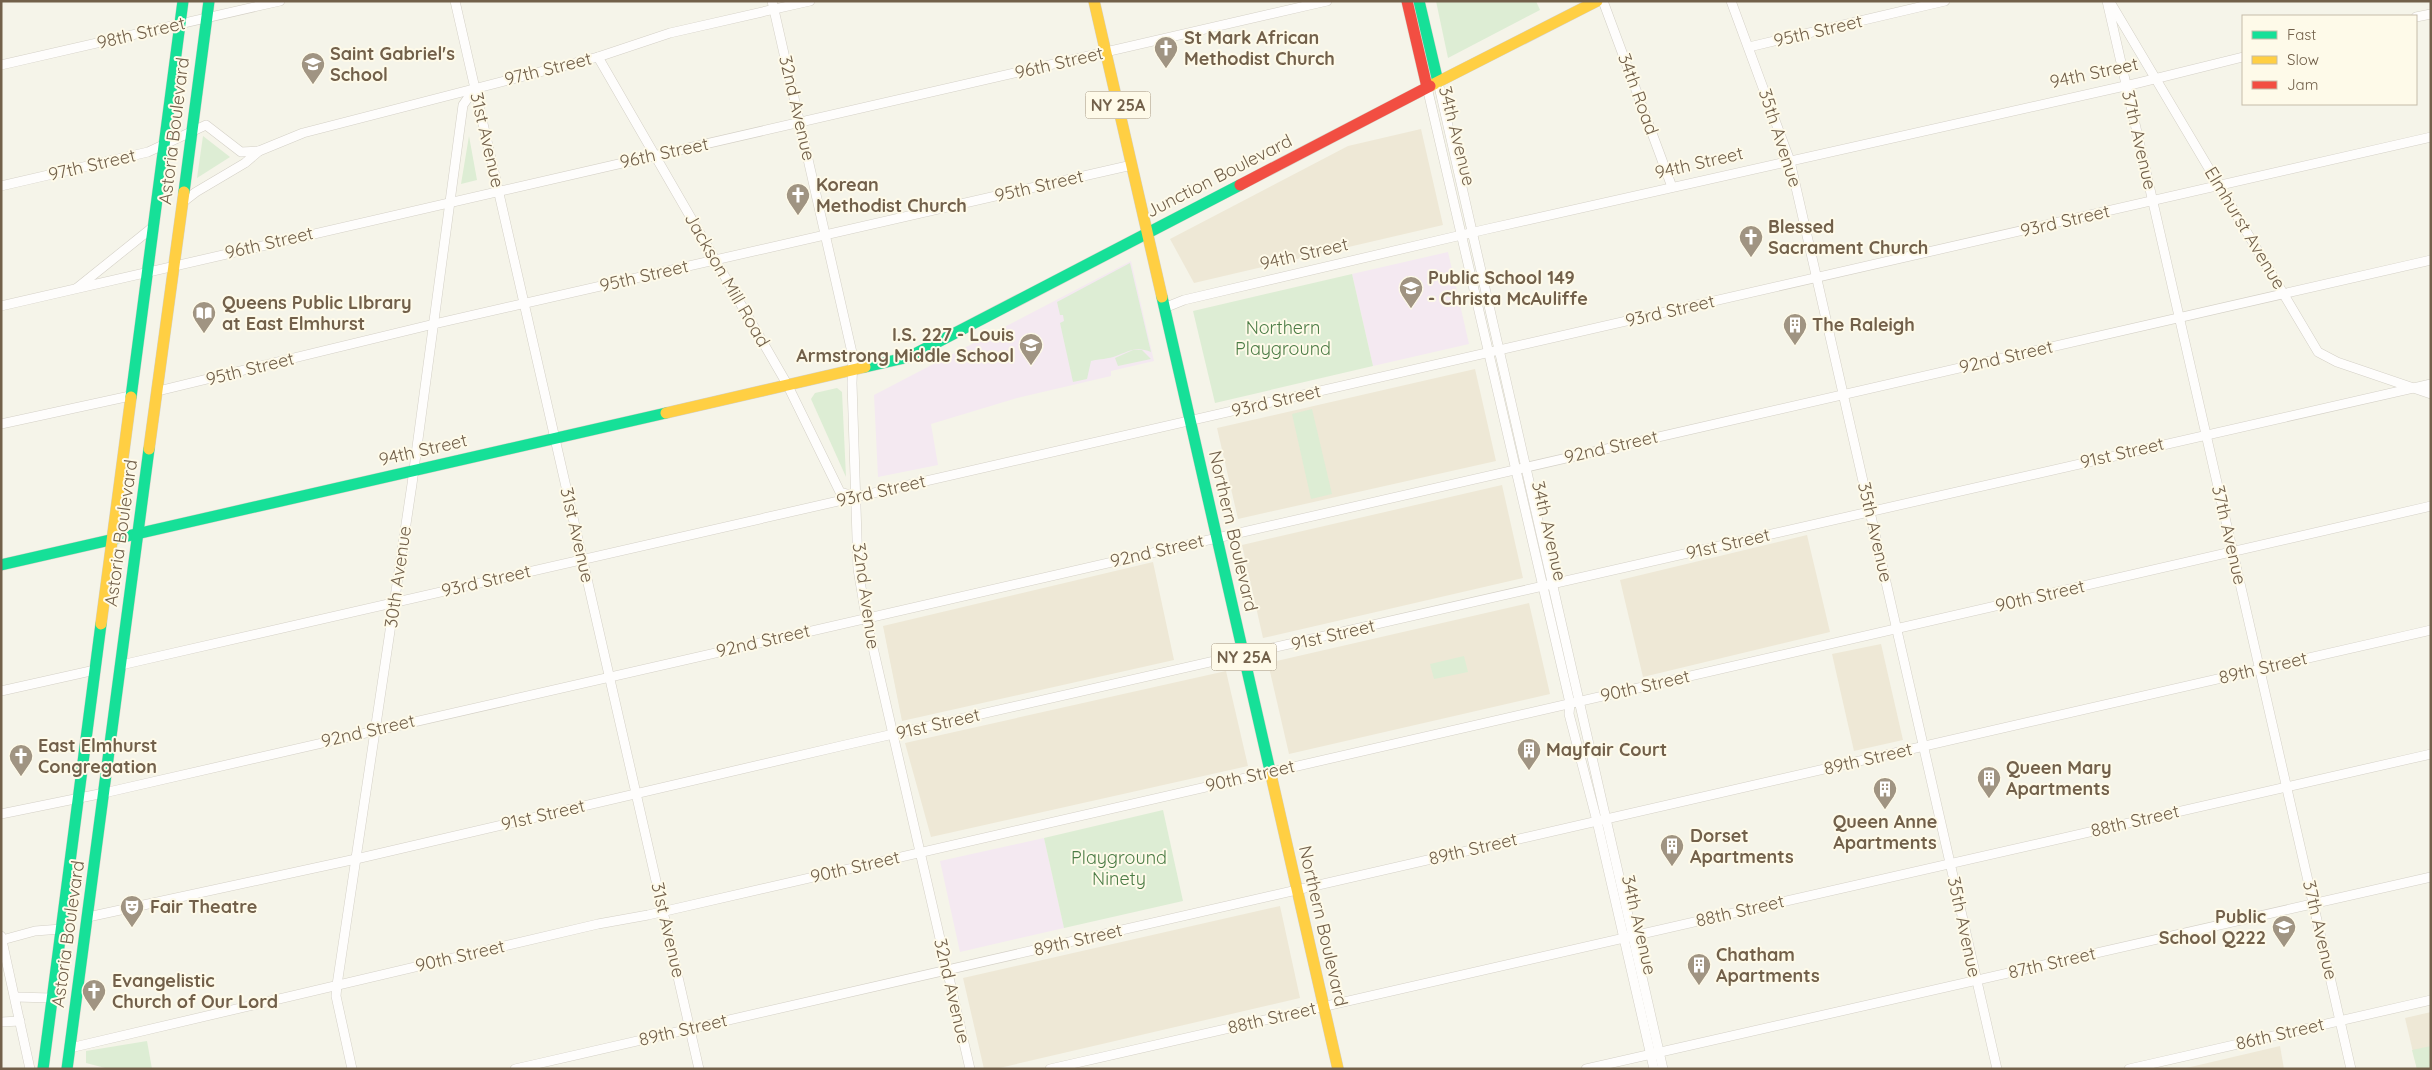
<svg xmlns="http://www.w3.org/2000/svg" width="2432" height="1070" viewBox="0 0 2432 1070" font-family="Quicksand,sans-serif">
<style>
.residential{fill:#eee8d6}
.education{fill:#f4e9f1}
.green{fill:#ddedd4}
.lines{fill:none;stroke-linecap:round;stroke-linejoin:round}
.street-casing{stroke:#d4d0c6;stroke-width:10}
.fast-casing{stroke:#d5d1c7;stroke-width:12}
.slow-casing{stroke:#d5d1c7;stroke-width:12}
.jam-casing{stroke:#d5d1c7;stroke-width:12}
.street{stroke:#fefdfc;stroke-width:9}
.fast{stroke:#16e098;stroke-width:11}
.slow{stroke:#ffcf43;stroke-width:11}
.jam{stroke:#f24e42;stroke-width:11}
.labels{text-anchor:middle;stroke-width:4;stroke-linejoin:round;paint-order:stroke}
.shield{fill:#fefae9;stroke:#9c8e7a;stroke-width:1}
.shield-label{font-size:16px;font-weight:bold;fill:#72604a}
.street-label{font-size:18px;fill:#72604a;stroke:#fefae9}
.poi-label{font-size:18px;font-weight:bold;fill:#72604a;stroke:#fefae9;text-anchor:start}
.park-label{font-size:18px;fill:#4b7c45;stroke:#fefae9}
</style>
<rect width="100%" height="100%" fill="#f5f4e9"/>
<g class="residential">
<polygon points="1421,129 1443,225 1194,283 1170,239 1348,146"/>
<polygon points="1475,369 1496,461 1238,519 1217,428"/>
<polygon points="1502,485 1523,578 1263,638 1242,545"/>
<polygon points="1807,535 1830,632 1643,677 1620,580"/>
<polygon points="1153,562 1174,660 902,721 883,626"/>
<polygon points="1529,603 1550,694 1289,754 1268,663"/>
<polygon points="1881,644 1903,740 1854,751 1832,654"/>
<polygon points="1226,671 1248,766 931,837 905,743"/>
<polygon points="1280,906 1300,998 995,1069 984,1069 963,978"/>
<polygon points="2431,1012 2431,1069 2417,1069 2405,1018"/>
<polygon points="2280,1046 2284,1069 2182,1069"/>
</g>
<g class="education">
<polygon points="1448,252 1469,344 1373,366 1352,274"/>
<polygon points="1131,261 1154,361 1111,371 1111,376 1017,398 931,424 938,465 878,477 874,395"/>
<polygon points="1044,838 1064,928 960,952 940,861"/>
</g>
<g class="green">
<polygon points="1436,1 1536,1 1540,10 1448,58"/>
<polygon points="203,136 230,157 197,178"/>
<polygon points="469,136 477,180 461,184"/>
<path d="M1130 263 1151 352C1137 346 1129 351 1116 356 1109 359 1099 359 1091 361L1087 379 1073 382 1060 323 1064 321 1063 315H1060L1057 302Z"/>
<polygon points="1352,274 1373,366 1215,403 1193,311"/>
<polygon points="1133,350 1142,350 1151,359 1118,366 1115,358"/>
<polygon points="837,388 842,392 846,477 811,399 815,393"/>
<polygon points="1312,409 1332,494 1311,499 1292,414"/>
<polygon points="1464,656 1468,672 1434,679 1430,664"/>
<polygon points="1163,810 1183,901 1064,928 1044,838"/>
<polygon points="147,1041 152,1069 109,1069 86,1063 86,1051"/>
<polygon points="2431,1046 2431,1069 2417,1069 2412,1050"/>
</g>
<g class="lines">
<g class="street-casing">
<g id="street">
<polyline points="455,1 699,1069"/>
<polyline points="772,1 853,357 852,383 858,569 866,617 970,1069"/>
<polyline points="1603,1 1672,187"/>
<polyline points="1731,1 1790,161 1997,1069"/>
<polyline points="2107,1 2351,1069"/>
<polyline points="2110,2 2318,352 2337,362 2431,394"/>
<polyline points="2416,17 2431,14"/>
<polyline points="1749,47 1945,1"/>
<polyline points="598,57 787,384 840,492 854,496"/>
<polyline points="1,65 280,1"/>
<polyline points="1438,82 1663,1069"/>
<polyline points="1427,87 1570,703 1569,714 1597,821 1654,1069"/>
<polyline points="1,186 148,152 206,125 241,152 259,151"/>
<polyline points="183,202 196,192 245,163 259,151 303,133 598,57 670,33 810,1"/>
<polyline points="77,288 153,227"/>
<polyline points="1,306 1327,1"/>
<polyline points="1164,308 1184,300 1483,230 2138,83 2243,57"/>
<polyline points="158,391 434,324 1132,165"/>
<polyline points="1,424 130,396"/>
<polyline points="121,665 2431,137"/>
<polyline points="1,691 95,670"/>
<polyline points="1,814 104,793 2431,260"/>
<polyline points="88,917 356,859 845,745 2431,384"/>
<polyline points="1,936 30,1069"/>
<polyline points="2,940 35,931 61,929"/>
<polyline points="15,997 52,998"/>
<polyline points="1,1022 20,1021"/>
<polyline points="70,1048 598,924 648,915 2431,506"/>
<polyline points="352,1069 336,996 337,985 412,484 463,105 475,88"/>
<polyline points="515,1069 2431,630"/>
<polyline points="1050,1069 2431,754"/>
<polyline points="1586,1069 2431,877"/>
<polyline points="2129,1069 2431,1000"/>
</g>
</g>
<g class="fast-casing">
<g id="fast">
<polyline points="1419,1 1438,82"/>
<polyline points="184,192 209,1"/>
<polyline points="1162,297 1271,775"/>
<polyline points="865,367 909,357 1240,185"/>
<polyline points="131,397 183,1"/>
<polyline points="1,565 666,413"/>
<polyline points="43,1069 101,624"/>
<polyline points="67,1069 149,449"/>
</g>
</g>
<g class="slow-casing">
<g id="slow">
<polyline points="1094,1 1162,297"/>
<polyline points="1430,86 1597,1"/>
<polyline points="666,413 865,367"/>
<polyline points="149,449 184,192"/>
<polyline points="101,624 131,397"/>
<polyline points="1271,775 1338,1069"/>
</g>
</g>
<g class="jam-casing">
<g id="jam">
<polyline points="1407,1 1427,87"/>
<polyline points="1240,185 1430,86"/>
</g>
</g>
<use href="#street" class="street"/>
<use href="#fast" class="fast"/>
<use href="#slow" class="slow"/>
<use href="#jam" class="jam"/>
</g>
<defs>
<g id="church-pin" transform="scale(1.25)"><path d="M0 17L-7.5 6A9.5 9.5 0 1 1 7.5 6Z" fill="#a09482" stroke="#fefae9"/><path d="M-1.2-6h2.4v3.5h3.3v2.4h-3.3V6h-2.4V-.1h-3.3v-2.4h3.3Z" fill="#fff"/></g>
<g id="school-pin" transform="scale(1.25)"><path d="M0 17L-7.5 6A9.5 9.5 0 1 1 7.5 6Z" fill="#a09482" stroke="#fefae9"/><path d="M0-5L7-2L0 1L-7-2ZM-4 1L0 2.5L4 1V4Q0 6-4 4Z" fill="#fff"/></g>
<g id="library-pin" transform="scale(1.25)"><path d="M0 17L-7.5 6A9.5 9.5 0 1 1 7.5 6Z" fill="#a09482" stroke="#fefae9"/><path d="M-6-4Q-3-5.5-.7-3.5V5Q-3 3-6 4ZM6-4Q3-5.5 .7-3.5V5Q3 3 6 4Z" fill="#fff"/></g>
<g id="building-pin" transform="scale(1.25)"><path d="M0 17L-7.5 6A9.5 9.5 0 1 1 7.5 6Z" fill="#a09482" stroke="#fefae9"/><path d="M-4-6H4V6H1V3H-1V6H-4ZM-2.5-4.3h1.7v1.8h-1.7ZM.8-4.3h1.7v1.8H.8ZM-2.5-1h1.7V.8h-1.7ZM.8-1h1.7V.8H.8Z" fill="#fff"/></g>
<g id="theatre-pin" transform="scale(1.25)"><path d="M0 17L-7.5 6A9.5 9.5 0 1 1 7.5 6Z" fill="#a09482" stroke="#fefae9"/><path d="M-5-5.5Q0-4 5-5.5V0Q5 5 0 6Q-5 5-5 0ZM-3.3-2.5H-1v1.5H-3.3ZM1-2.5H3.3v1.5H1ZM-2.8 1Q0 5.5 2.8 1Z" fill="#fff"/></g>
</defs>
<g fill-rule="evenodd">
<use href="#church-pin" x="1166" y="48"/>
<use href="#school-pin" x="313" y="64"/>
<use href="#church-pin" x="798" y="195"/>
<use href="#church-pin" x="1751" y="237"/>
<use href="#school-pin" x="1411" y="288"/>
<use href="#library-pin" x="204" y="313"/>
<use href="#building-pin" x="1795" y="325"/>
<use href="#school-pin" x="1031" y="345"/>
<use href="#building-pin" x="1529" y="750"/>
<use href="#church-pin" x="21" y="756"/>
<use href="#building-pin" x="1989" y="778"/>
<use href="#building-pin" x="1885" y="789"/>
<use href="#building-pin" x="1672" y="846"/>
<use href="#theatre-pin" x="132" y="907"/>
<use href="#school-pin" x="2284" y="927"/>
<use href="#building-pin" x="1699" y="965"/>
<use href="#church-pin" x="94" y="991"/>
</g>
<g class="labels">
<g class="shield">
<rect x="1085.5" y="91.5" width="65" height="27" rx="4"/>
<rect x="1211.5" y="643.5" width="65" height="27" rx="4"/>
</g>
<g class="shield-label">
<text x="1118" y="111">NY 25A</text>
<text x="1244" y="663">NY 25A</text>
</g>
<g class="street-label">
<text transform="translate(1818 31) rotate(-13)" y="6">95th Street</text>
<text transform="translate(141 33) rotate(-13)" y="6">98th Street</text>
<text transform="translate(1059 63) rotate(-13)" y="6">96th Street</text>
<text transform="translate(548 69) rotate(-14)" y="6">97th Street</text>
<text transform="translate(2094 73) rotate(-12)" y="6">94th Street</text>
<text transform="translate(1638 94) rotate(70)" y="6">34th Road</text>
<text transform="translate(797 108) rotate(77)" y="6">32nd Avenue</text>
<text transform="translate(174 131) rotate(-83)" y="6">Astoria Boulevard</text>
<text transform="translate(1457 136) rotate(76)" y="6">34th Avenue</text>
<text transform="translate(1780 138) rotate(72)" y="6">35th Avenue</text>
<text transform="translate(487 140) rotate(77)" y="6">31st Avenue</text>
<text transform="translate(2139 140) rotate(77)" y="6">37th Avenue</text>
<text transform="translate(664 153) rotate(-12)" y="6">96th Street</text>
<text transform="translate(1699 163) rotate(-13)" y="6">94th Street</text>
<text transform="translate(92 165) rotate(-13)" y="6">97th Street</text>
<text transform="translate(1219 176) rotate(-27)" y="6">Junction Boulevard</text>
<text transform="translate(1039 186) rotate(-13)" y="6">95th Street</text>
<text transform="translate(2065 221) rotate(-13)" y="6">93rd Street</text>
<text transform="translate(2245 228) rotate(59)" y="6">Elmhurst Avenue</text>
<text transform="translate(269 243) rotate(-13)" y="6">96th Street</text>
<text transform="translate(1304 254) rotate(-13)" y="6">94th Street</text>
<text transform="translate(644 276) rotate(-13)" y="6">95th Street</text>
<text transform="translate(727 280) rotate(60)" y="6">Jackson Mill Road</text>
<text transform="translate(1670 311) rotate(-13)" y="6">93rd Street</text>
<text transform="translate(2006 357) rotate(-13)" y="6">92nd Street</text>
<text transform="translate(250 369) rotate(-14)" y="6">95th Street</text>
<text transform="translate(1276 401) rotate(-13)" y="6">93rd Street</text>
<text transform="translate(1611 447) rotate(-13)" y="6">92nd Street</text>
<text transform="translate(423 450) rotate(-13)" y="6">94th Street</text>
<text transform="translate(2122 453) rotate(-13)" y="6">91st Street</text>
<text transform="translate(881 491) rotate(-13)" y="6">93rd Street</text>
<text transform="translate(1233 531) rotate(77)" y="6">Northern Boulevard</text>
<text transform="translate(1549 531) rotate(77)" y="6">34th Avenue</text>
<text transform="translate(1875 532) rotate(77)" y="6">35th Avenue</text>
<text transform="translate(121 533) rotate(-82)" y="6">Astoria Boulevard</text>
<text transform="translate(577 535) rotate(77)" y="6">31st Avenue</text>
<text transform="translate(2229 535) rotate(77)" y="6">37th Avenue</text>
<text transform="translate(1728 544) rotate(-13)" y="6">91st Street</text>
<text transform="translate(1157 551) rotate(-13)" y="6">92nd Street</text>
<text transform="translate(398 577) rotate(-82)" y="6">30th Avenue</text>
<text transform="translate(486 581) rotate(-13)" y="6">93rd Street</text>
<text transform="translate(866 596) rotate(82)" y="6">32nd Avenue</text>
<text transform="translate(2040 596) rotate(-13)" y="6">90th Street</text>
<text transform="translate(1333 635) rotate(-13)" y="6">91st Street</text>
<text transform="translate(763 641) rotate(-13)" y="6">92nd Street</text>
<text transform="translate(2263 668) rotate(-13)" y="6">89th Street</text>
<text transform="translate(1645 686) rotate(-13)" y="6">90th Street</text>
<text transform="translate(938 724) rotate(-13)" y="6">91st Street</text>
<text transform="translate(368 731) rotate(-13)" y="6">92nd Street</text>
<text transform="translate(1868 759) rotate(-13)" y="6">89th Street</text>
<text transform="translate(1250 776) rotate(-13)" y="6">90th Street</text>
<text transform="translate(543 815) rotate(-13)" y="6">91st Street</text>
<text transform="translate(2135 821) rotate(-13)" y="6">88th Street</text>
<text transform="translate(1473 849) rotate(-13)" y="6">89th Street</text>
<text transform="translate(855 867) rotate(-13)" y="6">90th Street</text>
<text transform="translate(1740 911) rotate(-13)" y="6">88th Street</text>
<text transform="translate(1639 925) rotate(77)" y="6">34th Avenue</text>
<text transform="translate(1323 926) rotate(77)" y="6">Northern Boulevard</text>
<text transform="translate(1964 927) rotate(78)" y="6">35th Avenue</text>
<text transform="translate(668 930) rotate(77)" y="6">31st Avenue</text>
<text transform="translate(2320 930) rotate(77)" y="6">37th Avenue</text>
<text transform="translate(68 934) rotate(-82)" y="6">Astoria Boulevard</text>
<text transform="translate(1078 940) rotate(-13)" y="6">89th Street</text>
<text transform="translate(460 956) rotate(-13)" y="6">90th Street</text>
<text transform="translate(2052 963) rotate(-13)" y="6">87th Street</text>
<text transform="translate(952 991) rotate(77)" y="6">32nd Avenue</text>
<text transform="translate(1272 1018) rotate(-13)" y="6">88th Street</text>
<text transform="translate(683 1030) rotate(-13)" y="6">89th Street</text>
<text transform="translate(2280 1034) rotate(-13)" y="6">86th Street</text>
</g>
<g class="poi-label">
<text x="1184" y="44">St Mark African<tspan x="1184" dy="21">Methodist Church</tspan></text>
<text x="330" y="60">Saint Gabriel's<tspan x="330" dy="21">School</tspan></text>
<text x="816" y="191">Korean<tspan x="816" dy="21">Methodist Church</tspan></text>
<text x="1768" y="233">Blessed<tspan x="1768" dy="21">Sacrament Church</tspan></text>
<text x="1428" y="284">Public School 149<tspan x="1428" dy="21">- Christa McAuliffe</tspan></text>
<text x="222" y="309">Queens Public LIbrary<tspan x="222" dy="21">at East Elmhurst</tspan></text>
<text x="1812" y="331">The Raleigh</text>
<text x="1014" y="341" text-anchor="end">I.S. 227 - Louis<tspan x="1014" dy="21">Armstrong Middle School</tspan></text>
<text x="38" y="752">East Elmhurst<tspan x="38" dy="21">Congregation</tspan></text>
<text x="1546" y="756">Mayfair Court</text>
<text x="2006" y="774">Queen Mary<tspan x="2006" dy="21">Apartments</tspan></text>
<text x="1885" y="828" text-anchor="middle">Queen Anne<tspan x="1885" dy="21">Apartments</tspan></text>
<text x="1690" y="842">Dorset<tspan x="1690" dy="21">Apartments</tspan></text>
<text x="150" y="913">Fair Theatre</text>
<text x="2266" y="923" text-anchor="end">Public<tspan x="2266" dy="21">School Q222</tspan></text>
<text x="1716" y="961">Chatham<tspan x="1716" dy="21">Apartments</tspan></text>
<text x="112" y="987">Evangelistic<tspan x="112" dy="21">Church of Our Lord</tspan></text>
</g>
<g class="park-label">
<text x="1283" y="334">Northern<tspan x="1283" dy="21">Playground</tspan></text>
<text x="1119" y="864">Playground<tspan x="1119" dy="21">Ninety</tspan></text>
</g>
</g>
<rect width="2432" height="1070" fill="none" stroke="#72604a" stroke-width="5"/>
<rect x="2242" y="15" width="175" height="90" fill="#fefae9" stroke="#c6bca9"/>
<rect x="2252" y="31" width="25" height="8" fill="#16e098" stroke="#c6bca9"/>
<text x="2287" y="40" font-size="15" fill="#72604a">Fast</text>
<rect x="2252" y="56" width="25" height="8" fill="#ffcf43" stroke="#c6bca9"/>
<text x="2287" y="65" font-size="15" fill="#72604a">Slow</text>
<rect x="2252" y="81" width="25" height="8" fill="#f24e42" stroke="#c6bca9"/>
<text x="2287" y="90" font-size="15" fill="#72604a">Jam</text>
</svg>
